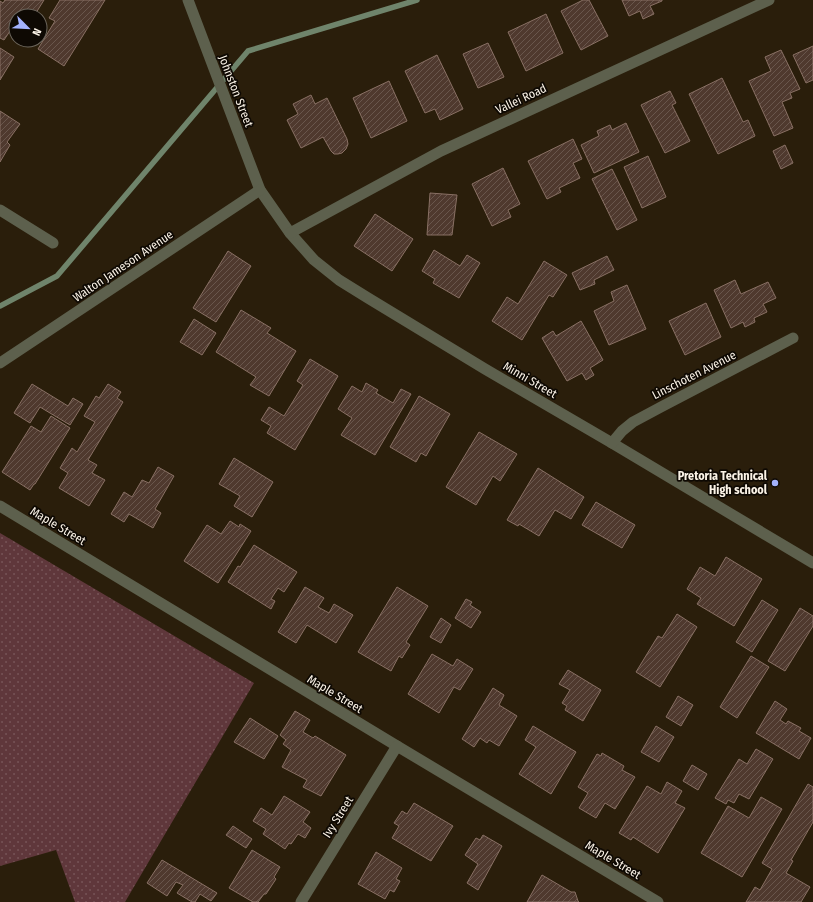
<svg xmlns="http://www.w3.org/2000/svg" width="813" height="902" viewBox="0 0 813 902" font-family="'Fira Sans Condensed',sans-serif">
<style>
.park{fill:url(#park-dots)}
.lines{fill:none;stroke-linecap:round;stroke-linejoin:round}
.stream{stroke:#6f846b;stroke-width:5.5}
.building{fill:url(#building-hatch);stroke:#897064}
.minor{stroke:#5d604d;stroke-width:11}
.poi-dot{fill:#a3b2fd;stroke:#0e0903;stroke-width:1.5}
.labels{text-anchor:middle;stroke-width:3.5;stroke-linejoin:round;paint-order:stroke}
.street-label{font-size:12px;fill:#fbf3e7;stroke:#0e0903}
.poi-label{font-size:12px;font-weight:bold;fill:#fbf3e7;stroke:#0e0903;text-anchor:end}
</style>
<defs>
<pattern id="park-dots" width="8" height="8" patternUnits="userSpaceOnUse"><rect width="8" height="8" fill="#5f373b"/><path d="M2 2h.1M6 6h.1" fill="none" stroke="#775457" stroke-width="1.8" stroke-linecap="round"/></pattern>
<pattern id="building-hatch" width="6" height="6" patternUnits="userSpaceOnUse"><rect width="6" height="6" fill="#4f392e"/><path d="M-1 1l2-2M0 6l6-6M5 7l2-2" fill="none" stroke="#69564c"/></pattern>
</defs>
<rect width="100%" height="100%" fill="#2a1e0b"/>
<polygon class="park" points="0,533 254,683 125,902 75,902 56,850 0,866"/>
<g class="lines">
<polyline class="stream" points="0,306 57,276 248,51 417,0"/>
</g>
<g class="building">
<polygon points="5,0 44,0 34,16 16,16 16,31 12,28 4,40 0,38 0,1 3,3"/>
<polygon points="60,0 105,0 64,66 38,49 55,21 49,18"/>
<polygon points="583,0 589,0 608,36 581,50 561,11"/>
<polygon points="622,0 662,0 662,1 650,6 654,14 643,19 640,11 629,16"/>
<polygon points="546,14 563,53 526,71 508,32"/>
<polygon points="488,43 504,77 478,88 463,54"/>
<polygon points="813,46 813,80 806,83 793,55"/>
<polygon points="0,48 14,57 0,80"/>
<polygon points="781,50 800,89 790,93 792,98 782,102 793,128 774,136 749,81 771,71 765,57"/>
<polygon points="437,55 463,109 440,120 435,109 425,113 405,71"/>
<polygon points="722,78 743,122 748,120 755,136 718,154 689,94"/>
<polygon points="389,81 407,121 371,138 353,98"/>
<polygon points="670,91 676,103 672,105 690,141 665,153 641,105"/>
<polygon points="311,95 315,104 327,98 347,139 348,144 346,149 342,153 338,154 334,154 331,151 323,137 301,148 287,120 298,114 293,104"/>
<polygon points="0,111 20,124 7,142 10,145 0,162"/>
<polygon points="626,123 639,152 594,173 581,145 599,136 597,131 610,125 612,130"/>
<polygon points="573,139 582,159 573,163 580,178 559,188 561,192 547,199 528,161"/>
<polygon points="785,145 793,163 781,169 773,151"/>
<polygon points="648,156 666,197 642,208 624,167"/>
<polygon points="503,168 520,204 508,210 511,217 492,226 472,184"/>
<polygon points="612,169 637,220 617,230 592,179"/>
<polygon points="430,193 457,195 452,235 427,235"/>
<polygon points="375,214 413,239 392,271 354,246"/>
<polygon points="434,250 460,266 467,255 480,263 459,298 433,283 435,279 422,271"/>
<polygon points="228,251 251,266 216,322 193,308"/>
<polygon points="607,256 614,270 594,280 595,284 580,290 572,273"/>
<polygon points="544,261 567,275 553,297 549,295 522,340 492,321 507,297 518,304"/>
<polygon points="735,280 741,294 768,282 776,298 763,304 767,312 754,318 755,322 745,327 743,322 731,328 714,290"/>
<polygon points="627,285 646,329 609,345 594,311 614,301 611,292"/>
<polygon points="706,303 721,337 685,355 669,321"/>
<polygon points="241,310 271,328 267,333 296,351 269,396 250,385 256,377 216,352"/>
<polygon points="194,319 216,333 202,355 180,342"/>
<polygon points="581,321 603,360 590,368 594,375 586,380 582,373 567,381 542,338 553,331 556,336"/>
<polygon points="310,359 338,376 295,450 267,433 271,426 261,420 269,407 284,416 303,385 297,381"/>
<polygon points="366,383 378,390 376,393 393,403 401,389 411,394 375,455 341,435 352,418 338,409 352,386 362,392"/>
<polygon points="32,384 68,406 73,398 83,404 70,425 40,407 30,423 14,413"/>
<polygon points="108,384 121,392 117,398 123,402 88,460 97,465 92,473 105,480 89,506 59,488 68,473 60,468 72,448 77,452 95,422 84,416 96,396 99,398"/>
<polygon points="419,396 450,414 426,456 421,453 416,462 390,447"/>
<polygon points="51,416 70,428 35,484 34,484 30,490 2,472 31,426 41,432"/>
<polygon points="479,432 517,454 500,481 493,476 476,505 446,487"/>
<polygon points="234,458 273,482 252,517 234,506 240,496 219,484"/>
<polygon points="158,467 174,476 155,509 161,513 153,528 129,514 124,522 111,514 124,492 132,497 142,480 149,483"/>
<polygon points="538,468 584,497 571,519 555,510 539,536 519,524 518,526 507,520"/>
<polygon points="596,502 635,525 622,548 582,525"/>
<polygon points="230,521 239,527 240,524 251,531 218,583 184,561 207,525 221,534"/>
<polygon points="254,545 297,572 284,592 278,588 271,599 275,601 271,609 228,582 238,566 240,567"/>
<polygon points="726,557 762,579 734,626 697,604 701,598 687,589 700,567 715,576"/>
<polygon points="305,587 324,598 318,607 329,613 334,604 353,615 336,643 307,625 296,643 278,632"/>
<polygon points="397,587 428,606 406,642 410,645 402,658 399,656 391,671 358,652"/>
<polygon points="466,599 472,602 470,605 481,612 471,628 455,618"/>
<polygon points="762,600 778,610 752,652 736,642"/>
<polygon points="800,608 813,616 813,626 785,671 768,661"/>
<polygon points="677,614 697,627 660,687 636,672 658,636 662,638"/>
<polygon points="441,618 451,625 441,643 430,637"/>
<polygon points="432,654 453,666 457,659 473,669 460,690 454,687 439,713 408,694"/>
<polygon points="751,656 769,667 737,718 720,707"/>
<polygon points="568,670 601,690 583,721 565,710 567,706 562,703 570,690 559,684"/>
<polygon points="493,688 504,695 499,705 517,716 499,746 489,740 487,743 480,738 474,747 462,739"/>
<polygon points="678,696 693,705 681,726 666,717"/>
<polygon points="775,701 787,709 780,720 786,724 788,721 801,728 799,731 811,738 799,759 756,733"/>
<polygon points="295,711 310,720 303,732 313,738 315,736 346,755 321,796 303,787 307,780 282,767 291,750 283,744 286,740 280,735"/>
<polygon points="250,718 278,736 264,759 234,742"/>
<polygon points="533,726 576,752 551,794 519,774 536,747 525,740"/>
<polygon points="656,726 674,737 659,762 641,752"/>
<polygon points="756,749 773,759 749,799 739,794 734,803 728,800 726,804 715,798 739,759 747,764"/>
<polygon points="602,753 624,766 622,770 635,777 615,809 605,803 596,818 579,808 588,793 578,787 597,754 601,756"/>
<polygon points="692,765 707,774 698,790 683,781"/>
<polygon points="667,782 682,791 675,803 685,808 658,853 633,837 631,840 619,833 647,786 661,794"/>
<polygon points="808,784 813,787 813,822 791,860 793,861 786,873 810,887 801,902 746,902 755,887 760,890 772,869 762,863"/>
<polygon points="284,796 310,812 303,822 311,828 305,838 298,834 291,844 289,843 285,849 263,834 266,829 253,821 261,808 272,815"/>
<polygon points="761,797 782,809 742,877 701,853 728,806 749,818"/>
<polygon points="414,803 453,826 431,861 392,838 399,826 394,823 402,811 407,814"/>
<polygon points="233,826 252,839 246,848 226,835"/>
<polygon points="483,835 502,846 478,890 467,883 478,864 465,855 476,838 480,840"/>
<polygon points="252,850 280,867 274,877 276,879 266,894 264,894 258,902 253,902 229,888"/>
<polygon points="376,852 402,868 396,879 400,881 394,892 390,890 385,899 358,884"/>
<polygon points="162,860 217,893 211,901 200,894 195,902 192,902 177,893 183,885 176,882 167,896 147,883"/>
<polygon points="542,875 571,892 575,892 578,901 579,902 527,902"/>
</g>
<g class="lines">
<g class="minor">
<polyline points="188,0 260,190 290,233 314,260 339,280 368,298 485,369 612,443 813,563"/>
<polyline points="0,210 53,243"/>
<polyline points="290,233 441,151 769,0"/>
<polyline points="0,363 260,190"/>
<polyline points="612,443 622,431 633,422 661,407 793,338"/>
<polyline points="0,506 397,746 658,902"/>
<polyline points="301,902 397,746"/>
</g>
</g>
<circle class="poi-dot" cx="775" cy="483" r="4"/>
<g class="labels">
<g class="street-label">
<text transform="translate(236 91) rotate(69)" y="4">Johnston Street</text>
<text transform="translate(521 99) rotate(-25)" y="4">Vallei Road</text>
<text transform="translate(123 266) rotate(-34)" y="4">Walton Jameson Avenue</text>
<text transform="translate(694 375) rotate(-27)" y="4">Linschoten Avenue</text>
<text transform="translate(530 380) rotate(30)" y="4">Minni Street</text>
<text transform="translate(58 526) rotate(31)" y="4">Maple Street</text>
<text transform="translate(335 694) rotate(31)" y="4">Maple Street</text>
<text transform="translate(338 817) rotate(-58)" y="4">Ivy Street</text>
<text transform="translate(613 860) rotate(31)" y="4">Maple Street</text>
</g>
<g class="poi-label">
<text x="767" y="480">Pretoria Technical<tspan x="767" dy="14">High school</tspan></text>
</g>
</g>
<g transform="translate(28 28) rotate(114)"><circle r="19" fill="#0e0903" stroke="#6d675e"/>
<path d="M0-3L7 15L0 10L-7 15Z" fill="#a3b2fd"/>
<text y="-6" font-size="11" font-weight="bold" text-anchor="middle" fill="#fbf3e7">N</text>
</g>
</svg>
